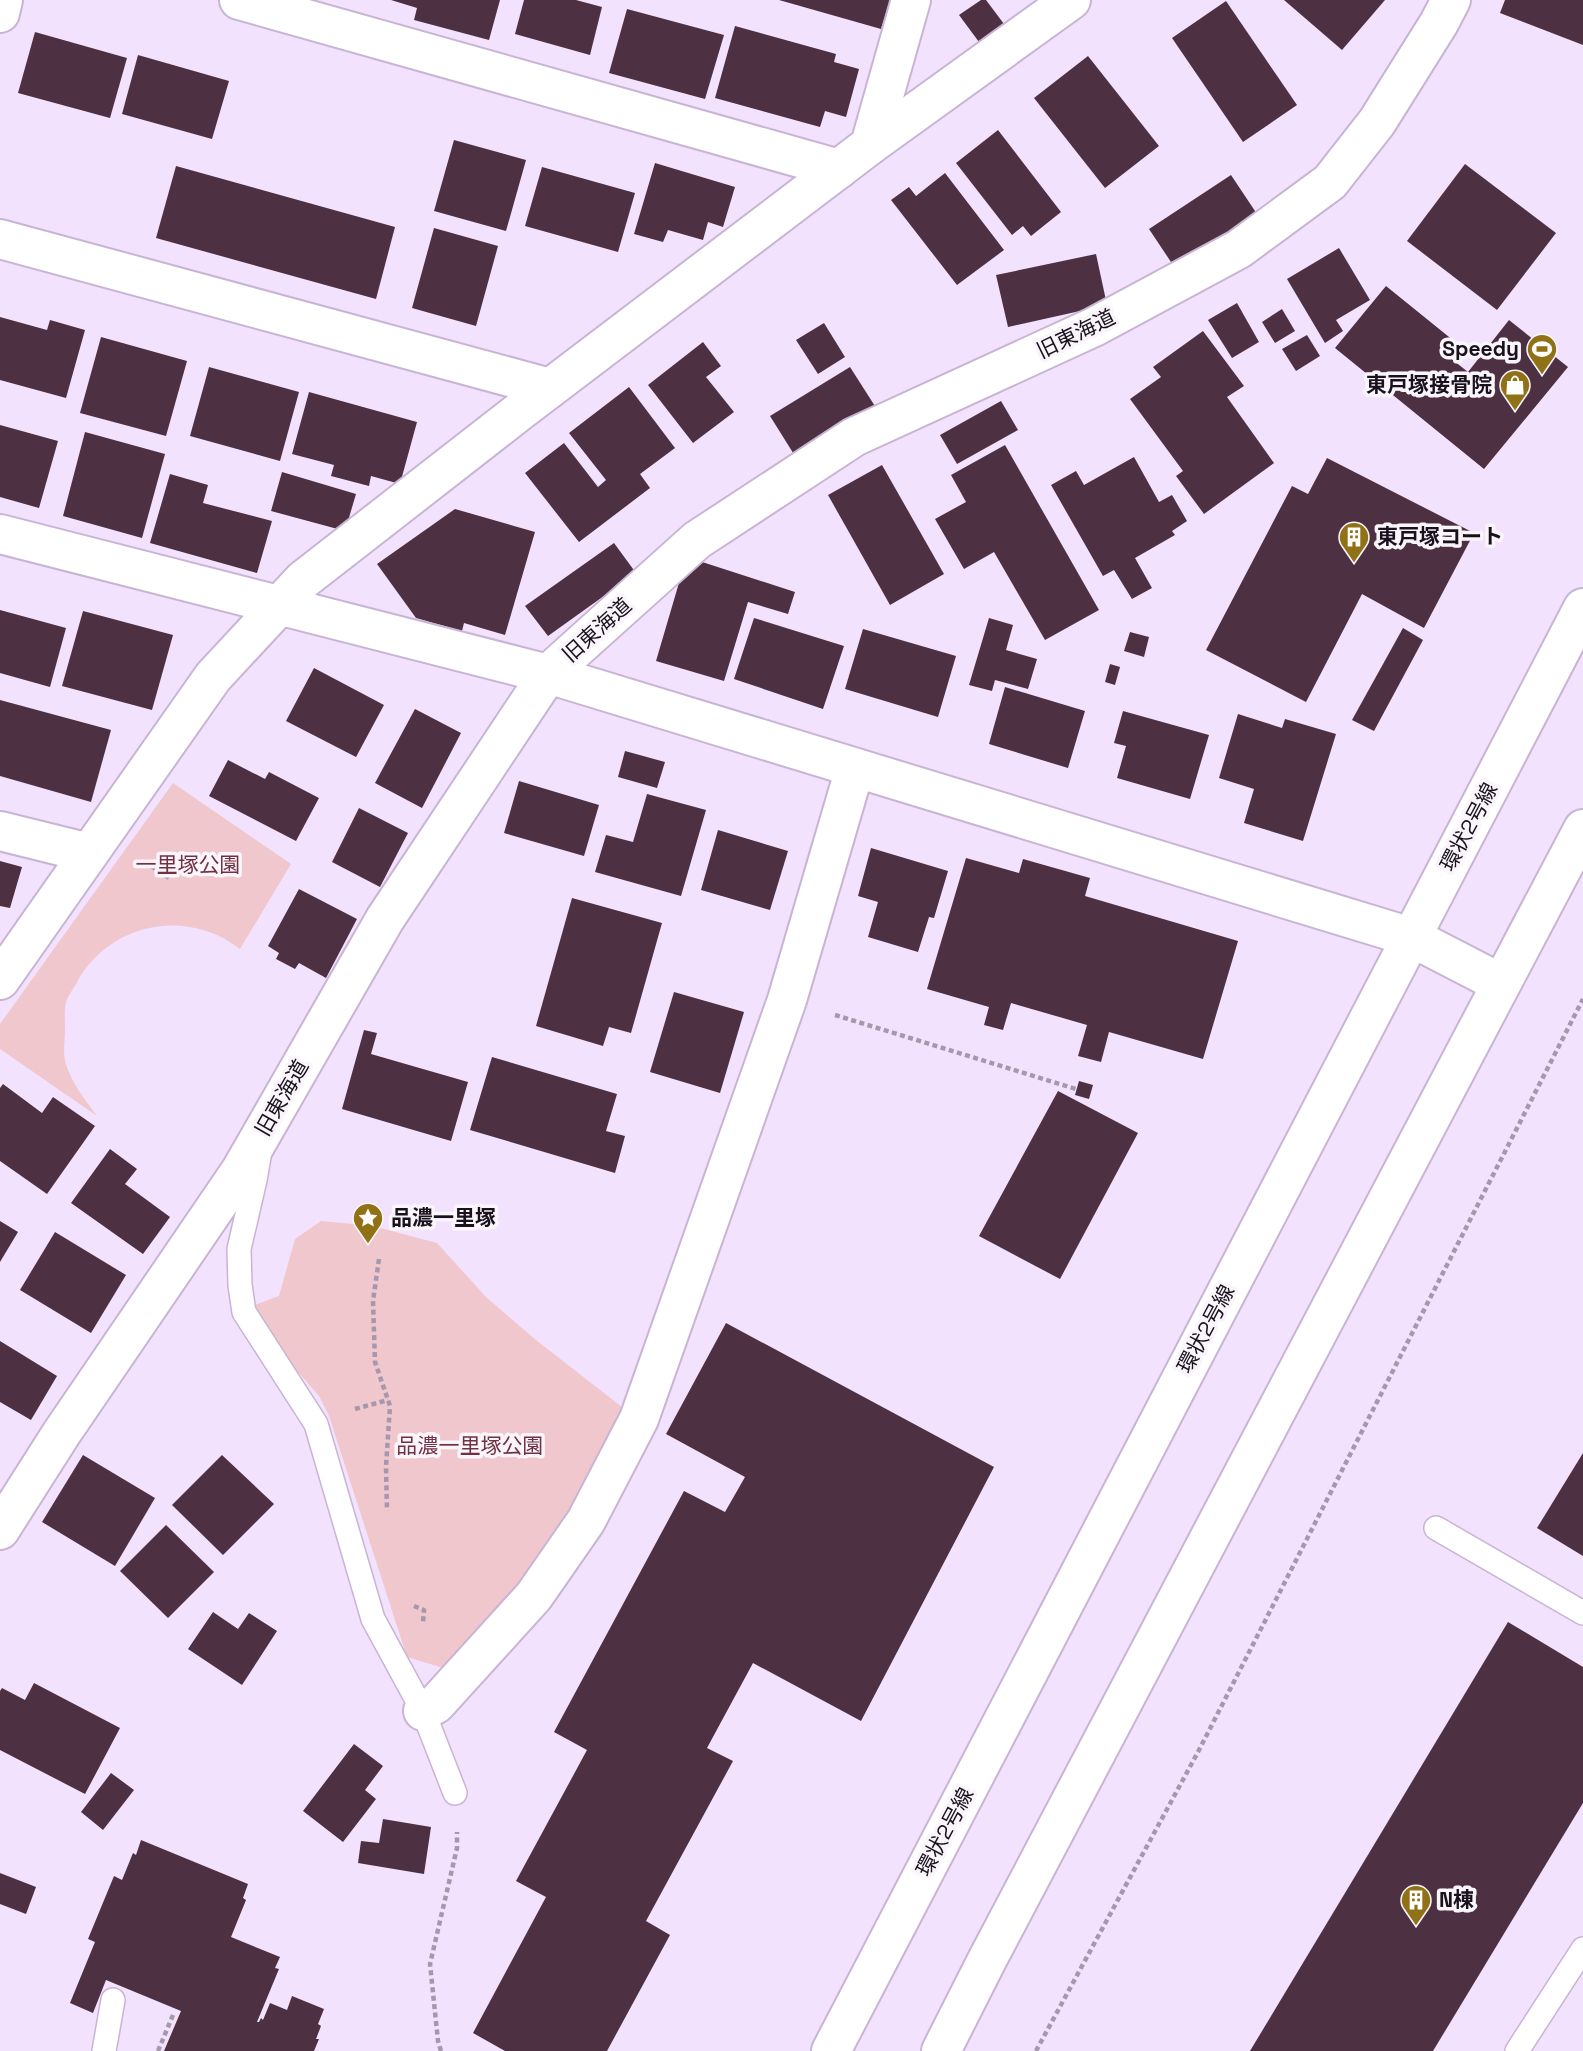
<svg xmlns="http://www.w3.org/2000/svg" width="1583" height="2051" viewBox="0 0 1583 2051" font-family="'Space Grotesk','Noto Sans JP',sans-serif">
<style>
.green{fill:#f0c7cd}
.building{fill:#4d3143}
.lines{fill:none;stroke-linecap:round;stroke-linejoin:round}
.service-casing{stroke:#c8b4d4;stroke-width:26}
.minor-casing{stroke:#c8b4d4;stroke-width:42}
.primary-casing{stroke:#c8b4d4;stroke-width:42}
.path{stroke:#a598ad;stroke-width:4.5;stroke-dasharray:5 3.5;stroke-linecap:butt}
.service{stroke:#fff;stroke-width:23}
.minor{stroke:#fff;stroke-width:38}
.primary{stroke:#fff;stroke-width:38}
.labels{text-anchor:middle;stroke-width:7;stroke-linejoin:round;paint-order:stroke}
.street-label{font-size:21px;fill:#19121d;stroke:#f9f5fb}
.poi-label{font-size:21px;font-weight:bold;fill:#19121d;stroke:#f9f5fb;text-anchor:start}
.park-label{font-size:21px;fill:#713140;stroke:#f9f5fb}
</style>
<rect width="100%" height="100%" fill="#f3e2fd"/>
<g class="green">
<path d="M173 783 291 864 240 949C186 907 108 923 76 984 73 989 68 996 66 1002 64 1010 65 1021 65 1029 65 1039 63 1051 65 1061 71 1083 84 1098 97 1116L0 1049V1024Z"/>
<polygon points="321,1221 373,1226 437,1243 486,1297 536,1340 627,1411 525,1589 447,1669 407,1657 329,1416 319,1396 272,1342 252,1306 279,1296 295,1239"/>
</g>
<g class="building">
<polygon points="391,0 500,0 489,40 414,20 417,8"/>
<polygon points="524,0 576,0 602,7 590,55 515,34"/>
<polygon points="779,0 890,0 881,29"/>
<polygon points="981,0 986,0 1004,24 979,42 959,15"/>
<polygon points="1284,0 1385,0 1342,50"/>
<polygon points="1505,0 1583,0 1583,45 1500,13"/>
<polygon points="1226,1 1297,105 1243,142 1172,38"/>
<polygon points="627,9 724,35 705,99 609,73"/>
<polygon points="735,26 836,54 834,62 859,69 846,117 825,111 820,127 715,98"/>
<polygon points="35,32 127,58 110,118 18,93"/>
<polygon points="138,55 229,81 212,139 122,114"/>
<polygon points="1088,56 1159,146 1105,188 1034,98"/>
<polygon points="998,130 1061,212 1031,236 1023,226 1012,235 956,163"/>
<polygon points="454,140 526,160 506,231 434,211"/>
<polygon points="655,163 735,187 723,227 708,222 703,240 668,230 663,242 634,234"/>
<polygon points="1465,164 1556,233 1497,310 1407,241"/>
<polygon points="176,166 395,227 376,299 156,238"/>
<polygon points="542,167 635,193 618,252 525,226"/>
<polygon points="945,173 1004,250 957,285 891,200 909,187 916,196"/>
<polygon points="1231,175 1259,217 1177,271 1149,229"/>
<polygon points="434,228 498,246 476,326 412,308"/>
<polygon points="1339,248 1370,300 1336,320 1343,331 1325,343 1287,279"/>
<polygon points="1096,254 1107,305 1008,327 996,275"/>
<polygon points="1386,286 1454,341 1444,353 1468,372 1509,320 1568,367 1484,469 1335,348"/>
<polygon points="1237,303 1259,342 1232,358 1208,320"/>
<polygon points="1282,309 1295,331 1275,343 1262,322"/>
<polygon points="0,317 47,330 50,320 85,330 66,398 0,380"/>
<polygon points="824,323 845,357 818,374 796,340"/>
<polygon points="1203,331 1244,386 1227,397 1274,463 1204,514 1176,476 1183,471 1130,399 1161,377 1153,367"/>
<polygon points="1307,335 1320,356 1296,371 1282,349"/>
<polygon points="101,337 187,361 166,436 80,413"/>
<polygon points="703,342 721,366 706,377 734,412 693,443 648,385"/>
<polygon points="209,367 299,392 280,461 190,436"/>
<polygon points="850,367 880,414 800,464 770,416"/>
<polygon points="629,387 675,448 640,474 650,488 579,542 525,473 564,443 598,487 606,480 569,433"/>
<polygon points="309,392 417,422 400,484 371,476 369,486 331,476 334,465 292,454"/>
<polygon points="1001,401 1018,430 957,464 940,435"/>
<polygon points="0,425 58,441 39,508 0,497"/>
<polygon points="85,432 165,454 142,538 63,516"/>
<polygon points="1005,445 1099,610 1045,640 994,552 964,569 935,519 966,502 951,475"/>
<polygon points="1134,457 1159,502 1172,495 1187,521 1172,531 1175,535 1135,558 1152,588 1132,599 1114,570 1103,576 1051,485 1076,471 1084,485"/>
<polygon points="1327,458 1474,533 1424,628 1362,594 1306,702 1206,650 1292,486 1308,494"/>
<polygon points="882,465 944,574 890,605 828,495"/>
<polygon points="282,472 356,494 345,531 271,511"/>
<polygon points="170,474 208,485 203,503 272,521 257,573 150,543"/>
<polygon points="455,509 535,532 505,635 464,623 462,631 416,618 377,564"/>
<polygon points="614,543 636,573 548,636 525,606"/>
<polygon points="696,560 795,592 788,614 748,602 724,681 656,661 681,576"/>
<polygon points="0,610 66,628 50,687 0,673"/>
<polygon points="83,611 173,635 152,710 62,686"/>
<polygon points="754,618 844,646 823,709 734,679"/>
<polygon points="989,618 1013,625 1006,650 1037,659 1028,689 995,680 992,691 969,685"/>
<polygon points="1403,628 1423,640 1374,731 1352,720"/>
<polygon points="863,629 956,656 938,717 845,689"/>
<polygon points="1130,632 1149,637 1144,657 1124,651"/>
<polygon points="1110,664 1120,667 1115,685 1105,682"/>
<polygon points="314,668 384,705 356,757 286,721"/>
<polygon points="1005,687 1085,711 1068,768 989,744"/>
<polygon points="0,700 111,730 91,802 0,776"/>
<polygon points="415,709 461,733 422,808 375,783"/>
<polygon points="1123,711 1209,735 1190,799 1117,778 1126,746 1114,743"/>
<polygon points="1238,714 1282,728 1285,719 1336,734 1303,841 1244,823 1254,789 1219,778"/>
<polygon points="625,751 665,762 657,788 618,777"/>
<polygon points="228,760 265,779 269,772 319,798 296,841 209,796"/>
<polygon points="519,781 599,805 584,856 504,833"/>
<polygon points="647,794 706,810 681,896 595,872 606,835 633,842"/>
<polygon points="359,808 408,833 380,887 332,862"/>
<polygon points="718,830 788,851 770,910 701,890"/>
<polygon points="871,848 948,871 934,918 929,917 918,952 868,937 878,902 858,896"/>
<polygon points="966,858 1019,873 1023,859 1090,878 1085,896 1238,941 1203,1059 1109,1032 1101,1062 1078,1056 1087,1025 1011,1003 1003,1030 984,1025 989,1007 927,989"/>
<polygon points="0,861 22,867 10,908 0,906"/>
<polygon points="299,889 357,919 326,978 299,963 295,969 276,959 279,953 268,946"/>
<polygon points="572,898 662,923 631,1033 609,1027 603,1046 536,1026"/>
<polygon points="674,992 744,1012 720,1093 650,1072"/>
<polygon points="364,1030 377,1033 371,1054 468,1082 451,1141 342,1109"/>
<polygon points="492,1057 617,1094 606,1131 625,1136 615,1173 470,1130"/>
<polygon points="1079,1081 1093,1085 1089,1099 1075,1095"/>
<polygon points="3,1084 42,1113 53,1097 95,1126 47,1194 0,1161 0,1088"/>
<polygon points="1058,1091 1138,1133 1060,1279 979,1236"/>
<polygon points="110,1149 137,1169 125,1184 170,1217 143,1254 71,1203"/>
<polygon points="0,1221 18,1232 0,1262"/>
<polygon points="55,1232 126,1275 91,1333 20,1290"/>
<polygon points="726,1323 994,1467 861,1721 753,1663 707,1748 733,1761 646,1921 670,1935 607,2051 505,2051 473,2033 546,1897 516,1881 587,1750 554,1732 684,1491 725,1512 745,1477 666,1434"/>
<polygon points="0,1341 57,1376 31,1420 0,1402"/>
<polygon points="1583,1453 1583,1556 1537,1528"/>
<polygon points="83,1455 155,1498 115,1566 42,1522"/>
<polygon points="222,1455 274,1504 223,1555 172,1505"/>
<polygon points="166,1525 214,1572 168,1618 120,1571"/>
<polygon points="213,1612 238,1629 249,1613 277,1631 242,1685 188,1649"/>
<polygon points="1508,1622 1583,1667 1583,1803 1433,2051 1250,2051"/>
<polygon points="34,1683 120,1728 85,1794 0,1750 0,1691 2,1688 25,1700"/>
<polygon points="354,1744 383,1766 365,1790 376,1799 343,1842 303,1811"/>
<polygon points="111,1773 134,1790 103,1830 81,1812"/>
<polygon points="383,1819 431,1827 424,1874 358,1863 361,1841 379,1843"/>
<polygon points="141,1840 248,1884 243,1898 246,1900 231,1937 280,1957 275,1968 279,1969 257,2022 259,2022 261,2018 263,2020 270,2003 287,2010 292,1996 324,2009 318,2024 321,2026 316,2039 319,2039 314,2051 164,2051 181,2011 106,1980 93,2013 70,2003 95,1942 88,1939 114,1876 122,1880 133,1853 136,1855"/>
<polygon points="0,1873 36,1887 26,1914 0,1904"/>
</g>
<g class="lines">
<g class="service-casing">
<g id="service">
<polyline points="259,1157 255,1180 239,1249 240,1285 244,1312 316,1424 373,1619 423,1711 455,1793"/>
<polyline points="1436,1528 1583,1613"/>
<polyline points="104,2051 113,2000"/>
<polyline points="1517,2051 1583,1949"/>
</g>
</g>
<g class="minor-casing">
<g id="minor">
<polyline points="239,0 839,169"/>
<polyline points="0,13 3,0"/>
<polyline points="870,145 1071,0"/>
<polyline points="0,239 550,388"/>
<polyline points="0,534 548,674 1411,937 1500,983"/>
<polyline points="0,831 89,853"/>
<polyline points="0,980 213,677 303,580 520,411 870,145 911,0"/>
<polyline points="0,1530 61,1434 241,1170 385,919 548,674 697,540 854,437 1094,327 1239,249 1330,182 1377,122 1439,23 1451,0"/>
<polyline points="423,1711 436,1704 534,1596 586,1521 639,1419 787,1000 855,768"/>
</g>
</g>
<g class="primary-casing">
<g id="primary">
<polyline points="831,2051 1583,608"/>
<polyline points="941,2051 987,1960 1583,829"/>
</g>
</g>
<g class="path">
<polyline points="144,861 169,878"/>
<polyline points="835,1015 1076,1089"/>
<polyline points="379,1259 373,1301 375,1362 390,1406 386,1466 387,1511"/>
<polyline points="355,1409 388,1400"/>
<polyline points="414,1606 424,1610 423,1622"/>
<polyline points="158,2051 173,2015"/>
<polyline points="441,2051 438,2041 430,1964 457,1848 457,1832"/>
<polyline points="1036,2051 1198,1752 1583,999"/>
</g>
<use href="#service" class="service"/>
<use href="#minor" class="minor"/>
<use href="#primary" class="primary"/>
</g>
<defs>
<g id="stadium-pin" transform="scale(1.575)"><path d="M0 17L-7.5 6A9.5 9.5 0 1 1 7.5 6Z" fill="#907116" stroke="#f9f5fb"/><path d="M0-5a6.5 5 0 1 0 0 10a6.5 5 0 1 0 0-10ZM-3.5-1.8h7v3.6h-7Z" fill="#fff"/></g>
<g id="shop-pin" transform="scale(1.575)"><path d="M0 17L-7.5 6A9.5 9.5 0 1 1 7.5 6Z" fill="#907116" stroke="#f9f5fb"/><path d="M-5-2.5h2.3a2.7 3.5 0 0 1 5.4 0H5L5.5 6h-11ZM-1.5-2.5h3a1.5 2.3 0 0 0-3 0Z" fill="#fff"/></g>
<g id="building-pin" transform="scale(1.575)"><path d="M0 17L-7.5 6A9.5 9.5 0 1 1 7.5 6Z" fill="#907116" stroke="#f9f5fb"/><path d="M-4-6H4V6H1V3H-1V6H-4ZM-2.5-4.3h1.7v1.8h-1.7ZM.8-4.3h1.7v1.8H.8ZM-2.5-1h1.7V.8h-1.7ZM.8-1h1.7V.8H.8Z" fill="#fff"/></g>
<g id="sight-pin" transform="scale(1.575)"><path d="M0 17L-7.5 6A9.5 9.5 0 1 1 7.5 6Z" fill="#907116" stroke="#f9f5fb"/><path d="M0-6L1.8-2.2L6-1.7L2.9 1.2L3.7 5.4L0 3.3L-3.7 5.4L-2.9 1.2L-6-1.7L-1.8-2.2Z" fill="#fff"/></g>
</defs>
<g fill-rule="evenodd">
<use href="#stadium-pin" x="1542" y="349"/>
<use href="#shop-pin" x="1515" y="385"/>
<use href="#building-pin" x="1354" y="537"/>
<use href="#sight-pin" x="368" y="1218"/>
<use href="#building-pin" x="1416" y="1900"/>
</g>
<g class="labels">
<g class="street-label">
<text transform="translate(1076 334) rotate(-26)" y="7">旧東海道</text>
<text transform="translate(597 630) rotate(-42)" y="7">旧東海道</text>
<text transform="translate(1469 827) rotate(-62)" y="7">環状2号線</text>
<text transform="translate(282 1098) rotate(-60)" y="7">旧東海道</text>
<text transform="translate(1206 1329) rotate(-62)" y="7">環状2号線</text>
<text transform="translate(945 1832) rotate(-62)" y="7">環状2号線</text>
</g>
<g class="poi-label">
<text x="1519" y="356" text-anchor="end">Speedy</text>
<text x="1492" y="392" text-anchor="end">東戸塚接骨院</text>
<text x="1377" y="544">東戸塚コート</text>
<text x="391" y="1225">品濃一里塚</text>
<text x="1439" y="1907">N棟</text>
</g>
<g class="park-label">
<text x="188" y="872">一里塚公園</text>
<text x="470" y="1453">品濃一里塚公園</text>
</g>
</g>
</svg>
